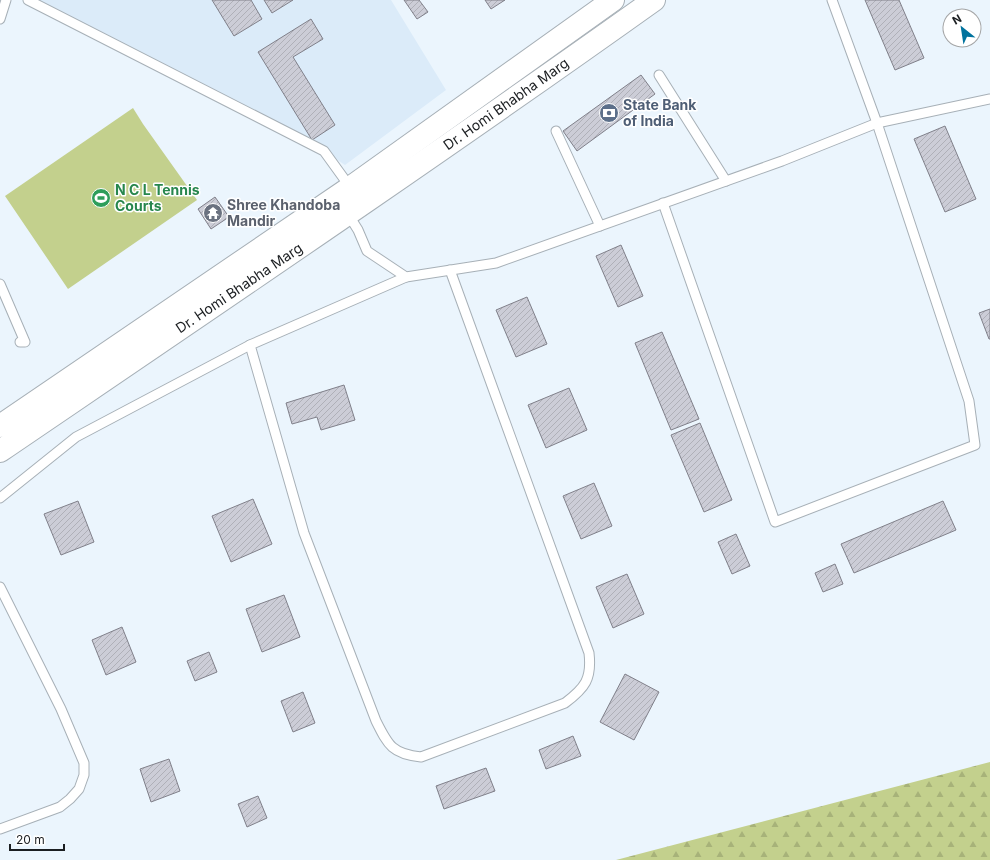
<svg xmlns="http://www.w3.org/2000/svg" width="990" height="860" viewBox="0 0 990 860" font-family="Inter,sans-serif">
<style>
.built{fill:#dbebf9}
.grass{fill:#c3d08d}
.forest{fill:url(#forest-firs)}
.building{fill:url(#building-hatch);stroke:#80808a}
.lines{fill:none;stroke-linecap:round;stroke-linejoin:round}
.service-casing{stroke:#a7b0b7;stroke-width:11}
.secondary-casing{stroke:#a7b0b7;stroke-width:24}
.service{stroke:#fff;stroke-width:9}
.secondary{stroke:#fff;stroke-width:22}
.labels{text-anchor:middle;stroke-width:3;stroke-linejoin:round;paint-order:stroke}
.street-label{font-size:14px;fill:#1b1e21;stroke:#fff}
.service-label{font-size:14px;font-weight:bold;fill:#4e5e75;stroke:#fff;text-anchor:start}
.leisure-label{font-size:14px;font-weight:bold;fill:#27864d;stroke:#fff;text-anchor:start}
.worship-label{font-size:14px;font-weight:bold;fill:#5b616d;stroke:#fff;text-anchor:start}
</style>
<defs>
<pattern id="forest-firs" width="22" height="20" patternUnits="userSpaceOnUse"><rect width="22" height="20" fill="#c3d08d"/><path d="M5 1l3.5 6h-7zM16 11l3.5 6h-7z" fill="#a7b279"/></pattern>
<pattern id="building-hatch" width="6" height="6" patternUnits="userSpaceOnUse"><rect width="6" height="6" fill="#cccdd7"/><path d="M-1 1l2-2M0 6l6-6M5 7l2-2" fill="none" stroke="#afb0b8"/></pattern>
</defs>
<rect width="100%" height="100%" fill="#ebf5fd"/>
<polygon class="built" points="28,0 391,0 446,90 345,165 324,151"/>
<polygon class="grass" points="133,108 143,124 197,200 68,289 5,196"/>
<polygon class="forest" points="990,762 990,860 616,860"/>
<g class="building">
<polygon points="212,0 251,0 262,19 234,36"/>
<polygon points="264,0 293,0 272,13"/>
<polygon points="404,0 419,0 428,12 417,19"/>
<polygon points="485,0 505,0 491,9"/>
<polygon points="865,0 899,0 924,58 895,70"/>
<polygon points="311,19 323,39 293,57 335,125 312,140 258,52"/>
<polygon points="641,75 655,94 577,151 563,131"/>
<polygon points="945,126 976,199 945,212 914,139"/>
<polygon points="215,197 229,217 211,229 198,209"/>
<polygon points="621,245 643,296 618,307 596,256"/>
<polygon points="527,297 547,344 516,357 496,310"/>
<polygon points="990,309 990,339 989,339 979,313"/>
<polygon points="662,332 699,419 671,430 635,343"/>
<polygon points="344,385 355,420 321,430 317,417 292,424 286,403"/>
<polygon points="569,388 587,430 546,448 528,405"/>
<polygon points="700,423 732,500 704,512 671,435"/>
<polygon points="594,483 612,526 581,539 563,496"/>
<polygon points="253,499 272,544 231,562 212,516"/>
<polygon points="78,501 94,542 61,555 44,514"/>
<polygon points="943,501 956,530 854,573 841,544"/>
<polygon points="736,534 750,566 732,574 718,542"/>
<polygon points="835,564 843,584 823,592 815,573"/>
<polygon points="627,574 644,614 613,628 596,587"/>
<polygon points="284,595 300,637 262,652 246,609"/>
<polygon points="122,627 136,662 106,675 92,640"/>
<polygon points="209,652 217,672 195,681 187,661"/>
<polygon points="625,674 659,692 634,740 600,722"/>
<polygon points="303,692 315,723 293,732 281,701"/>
<polygon points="573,736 581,756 546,769 539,750"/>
<polygon points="169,759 180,791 151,802 140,769"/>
<polygon points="486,768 495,791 444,809 436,786"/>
<polygon points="258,796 267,818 247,827 238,804"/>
</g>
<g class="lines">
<g class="service-casing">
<g id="service">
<polyline points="28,0 324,151 350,187"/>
<polyline points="0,19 6,0"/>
<polyline points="659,75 726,181"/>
<polyline points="556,131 600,226"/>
<polyline points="663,203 775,522 975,445 969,401 877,123 832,0"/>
<polyline points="348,214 358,230 367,251 406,277 496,263 782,161 877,123 990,99"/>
<path d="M406 277 250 345 304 533 376 721C388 745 392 754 421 757L565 703C585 688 592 679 589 653L450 270"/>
<polyline points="0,284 25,342 20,342"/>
<polyline points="0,498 76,437 250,345"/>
<polyline points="0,587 61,709 84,763 84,775 79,789 70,799 60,807 0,829"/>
</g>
</g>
<g class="secondary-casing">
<g id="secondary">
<polyline points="0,426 354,185 613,0"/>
<path d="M0 451C219 302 438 154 654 0"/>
</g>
</g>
<use href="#service" class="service"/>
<use href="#secondary" class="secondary"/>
</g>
<defs>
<g id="bank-disc" transform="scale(1)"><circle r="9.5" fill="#5c6f8a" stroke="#fff"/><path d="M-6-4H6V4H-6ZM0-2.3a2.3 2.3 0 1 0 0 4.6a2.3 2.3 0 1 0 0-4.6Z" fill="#fff"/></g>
<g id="stadium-disc" transform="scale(1)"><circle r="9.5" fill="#2e9e5b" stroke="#fff"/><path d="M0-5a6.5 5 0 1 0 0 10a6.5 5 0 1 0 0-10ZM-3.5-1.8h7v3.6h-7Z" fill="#fff"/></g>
<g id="temple-disc" transform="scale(1)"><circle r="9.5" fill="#6b7280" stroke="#fff"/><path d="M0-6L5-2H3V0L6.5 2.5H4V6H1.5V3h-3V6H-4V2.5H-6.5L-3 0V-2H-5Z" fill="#fff"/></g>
</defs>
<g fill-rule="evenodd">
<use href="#bank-disc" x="609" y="113"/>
<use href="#stadium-disc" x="101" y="198"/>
<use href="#temple-disc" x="213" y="213"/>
</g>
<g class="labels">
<g class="street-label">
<text transform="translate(506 104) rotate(-35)" y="5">Dr. Homi Bhabha Marg</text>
<text transform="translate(239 288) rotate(-34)" y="5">Dr. Homi Bhabha Marg</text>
</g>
<g class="service-label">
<text x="623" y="110">State Bank<tspan x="623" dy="16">of India</tspan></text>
</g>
<g class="leisure-label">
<text x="115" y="195">N C L Tennis<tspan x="115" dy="16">Courts</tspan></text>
</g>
<g class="worship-label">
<text x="227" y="210">Shree Khandoba<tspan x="227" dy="16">Mandir</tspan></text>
</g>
</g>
<g transform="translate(962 28) rotate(330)"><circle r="19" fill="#ffffff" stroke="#a4a5a6"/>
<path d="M0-3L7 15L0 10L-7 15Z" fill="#01739e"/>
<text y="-6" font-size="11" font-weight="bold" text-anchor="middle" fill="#1b1e21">N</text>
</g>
<path d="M10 844v6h54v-6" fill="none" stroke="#1b1e21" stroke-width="2"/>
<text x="16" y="844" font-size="12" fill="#1b1e21" stroke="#ffffff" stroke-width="3" paint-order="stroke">20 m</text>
</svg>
